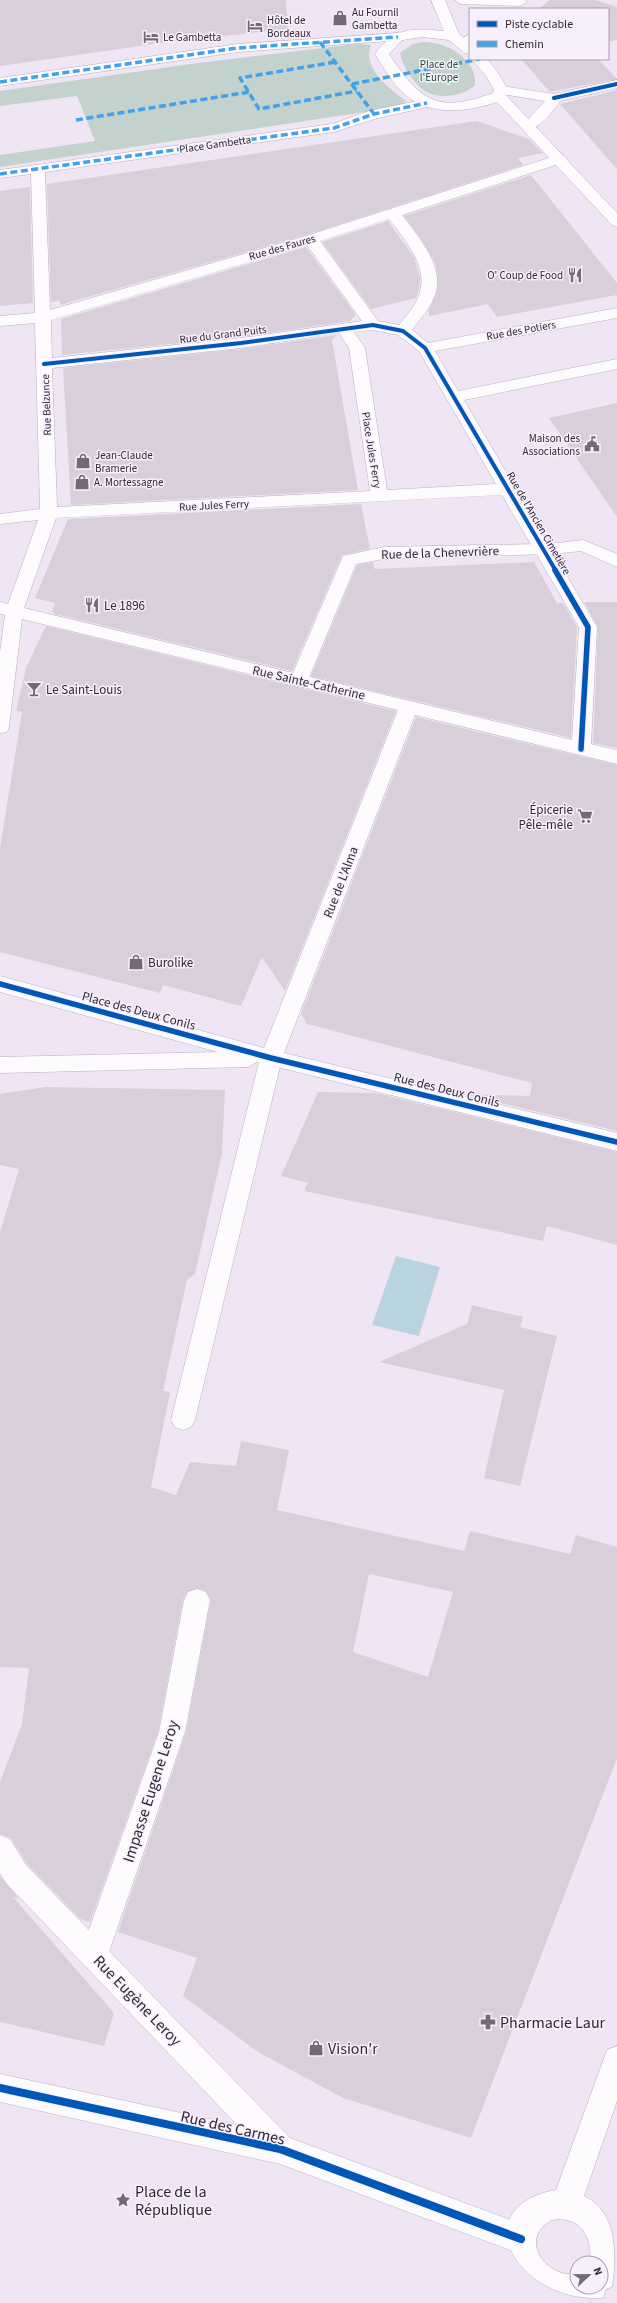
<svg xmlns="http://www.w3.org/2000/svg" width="617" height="2303" viewBox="0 0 617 2303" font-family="'Source Sans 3',sans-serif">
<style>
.green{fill:#c4d2ce}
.water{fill:#b9d3df}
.building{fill:#d9cfdb;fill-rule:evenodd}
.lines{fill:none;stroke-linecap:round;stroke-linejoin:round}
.service-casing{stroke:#b8b1bd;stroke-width:1}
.minor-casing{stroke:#b8b1bd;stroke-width:1}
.secondary-casing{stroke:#b8b1bd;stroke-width:1}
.service{fill:#fdfbfe;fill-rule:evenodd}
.minor{fill:#fdfbfe;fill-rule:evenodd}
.secondary{fill:#fdfbfe;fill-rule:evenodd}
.quiet{stroke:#3ea3eb;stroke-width:3.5;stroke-dasharray:7 3.5;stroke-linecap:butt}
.cycleway-far2-casing{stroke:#f7f0fc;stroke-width:6}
.cycleway-far1-casing{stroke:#f7f0fc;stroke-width:8}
.cycleway-casing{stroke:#f7f0fc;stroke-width:10}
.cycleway-far2{stroke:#0057b8;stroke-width:4}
.cycleway-far1{stroke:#0057b8;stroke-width:5.5}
.cycleway{stroke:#0057b8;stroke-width:8}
.labels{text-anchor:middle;stroke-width:3;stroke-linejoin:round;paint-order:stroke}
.far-poi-label{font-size:11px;fill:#2f2833;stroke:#f7f0fc;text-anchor:start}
.far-park-label{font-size:11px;fill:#195338;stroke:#f7f0fc}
.far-street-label{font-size:11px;fill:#2f2833;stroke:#f7f0fc}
.street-label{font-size:13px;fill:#2f2833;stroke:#f7f0fc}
.poi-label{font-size:13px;fill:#2f2833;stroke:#f7f0fc;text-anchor:start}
.near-street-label{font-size:16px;fill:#2f2833;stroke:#f7f0fc}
.near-poi-label{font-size:16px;fill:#2f2833;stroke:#f7f0fc;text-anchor:start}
</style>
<rect width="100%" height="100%" fill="#efe5f5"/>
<g class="green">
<path d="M424 42C446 42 478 59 475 85 465 96 438 100 425 91 414 84 402 65 400 53L413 44Z"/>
<path d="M356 44 371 45C362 69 389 88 406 101L398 106 378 110 0 167V155L95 141 77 96 0 106V91L198 63Z"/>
</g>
<polygon class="water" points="396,1256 440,1267 419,1336 372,1325"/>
<g class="building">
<polygon points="0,0 286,0 288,29 175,41 0,66"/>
<polygon points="550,0 596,0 617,7 617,40 608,42 608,9 538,9"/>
<polygon points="521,59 598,59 617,79 550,92"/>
<polygon points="617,90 617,169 560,104"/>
<polygon points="477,121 529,139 543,153 518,158 523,165 306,235 60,305 60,301 51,302 47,184"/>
<polygon points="531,175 617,283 617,295 497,317 488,304 429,316 429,310 438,288 436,265 424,243 404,216"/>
<polygon points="30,187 33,303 0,306 0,191"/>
<polygon points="388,221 414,257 420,278 419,289 416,298 371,309 322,242"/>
<polygon points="306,247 356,315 350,321 241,337 62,355 61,319"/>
<polygon points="337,335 332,340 358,490 71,505 63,368 241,349"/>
<polygon points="617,403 617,517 549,418"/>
<polygon points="361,504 370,549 342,555 292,671 55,614 52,611 55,603 35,598 68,519"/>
<polygon points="373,562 375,569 534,562 557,603 563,603 577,627 571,738 311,676 357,565"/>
<polygon points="584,602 617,602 617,748 593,743 598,627"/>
<polygon points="46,626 396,711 285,991 262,957 241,1006 163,985 160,993 0,952 0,848 22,712 16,711 26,668"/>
<polygon points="416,717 617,765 617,1131 463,1094 530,1096 532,1083 307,1024 301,1014"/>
<path d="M45 1087 225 1090 222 1153 195 1274 187 1280 163 1391 170 1392 151 1487 176 1495 190 1462 236 1466 241 1441 289 1450 277 1510 464 1551 470 1531 570 1554 576 1535 617 1547V1758L471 2138 343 2098 258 2052 183 1996 197 1958 118 1932 186 1732 211 1600 206 1591 197 1588 188 1591 183 1599 158 1732 90 1922 80 1919 27 1864 11 1838 0 1834V1782L22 1724 29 1668 0 1667V1232L19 1169 0 1165V1094ZM369 1574 453 1592 428 1677 353 1652Z"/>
<polygon points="318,1092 376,1093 617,1152 617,1245 547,1226 543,1241 304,1191 308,1183 281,1176"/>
<polygon points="472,1305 523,1317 520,1327 557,1336 520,1486 484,1478 504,1390 379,1362 467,1324"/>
<polygon points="0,1876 19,1899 13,1897 114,2013 104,2046 0,2022"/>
</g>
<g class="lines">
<g class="service-casing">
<g id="service">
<polygon points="543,544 549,546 552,550 549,554 384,559 356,564 308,680 306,684 299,686 292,684 290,680 343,556 384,547"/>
<polygon points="271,1050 279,1052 282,1058 195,1420 191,1427 183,1430 175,1427 171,1420 260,1058 263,1052"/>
<polygon points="197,1589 206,1592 210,1600 185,1732 108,1955 104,1965 94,1969 84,1965 80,1955 159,1732 184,1600 188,1592"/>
</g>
</g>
<g class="minor-casing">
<g id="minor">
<polygon points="454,0 525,0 527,2 520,6 461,4"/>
<polygon points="398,33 405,37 403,40 238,52 0,86 0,78 238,44"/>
<polygon points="470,34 470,43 462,46 457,45 455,42"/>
<path d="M617 80V88L560 101C554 111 540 127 529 130L522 126 545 101 501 94 494 90 501 86 554 94Z"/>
<path d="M427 99 434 103 432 106 378 118 334 132 45 172 50 310 306 236 555 156H565L567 159 565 162 402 215C419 238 448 269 433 300 428 311 419 320 412 330L428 343 617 308V318L435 351 458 391 617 359V369L464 400 548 544 583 540 617 554V567L581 551 554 554 597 627 591 744 617 750V764L415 715 284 1053 617 1133V1151L257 1062 248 1067 0 1073V1057L218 1052 0 992V976L264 1048 398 710 22 619 9 727 7 732 0 733V652L5 615 0 614V602L8 604 38 520 0 524V514L40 509 35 323 0 326V316L35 313 31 174 0 178V170L332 124 369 111ZM389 219C406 241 432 270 417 300 413 309 405 317 399 325L378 321 320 241ZM307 245 362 321 241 338 52 358 51 320ZM373 330 398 335 419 351 496 484 387 490 365 348 354 332ZM339 333 349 348 370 491 57 507 52 368 241 348ZM502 495 579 627 572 740 24 608 56 518Z"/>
<polygon points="0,1835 10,1839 26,1865 290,2138 532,2228 536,2239 532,2250 521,2254 280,2164 0,2102 0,2074 237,2125 6,1883 0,1873"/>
</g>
</g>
<g class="secondary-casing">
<g id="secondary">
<path d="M431 0H445L459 34 470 43V54L465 53 449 40 423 37 402 40 389 54C421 101 436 114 493 93L494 90 486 76 472 59H487L497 71 508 90 506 95 617 213V227L612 225 497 102C464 113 425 117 399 89 390 79 383 66 375 54 394 27 414 28 444 31Z"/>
<path d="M617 2046V2101L584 2196C617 2211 617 2254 612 2287L606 2289 603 2298C515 2303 464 2206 556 2190L607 2050ZM552 2220C581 2215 593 2238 590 2263H601V2287H577V2274C546 2279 517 2238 552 2220Z"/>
</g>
</g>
<use href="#service" class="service"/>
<use href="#minor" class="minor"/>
<use href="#secondary" class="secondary"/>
<g class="quiet">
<polyline points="320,42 374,114"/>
<polyline points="335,62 240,78 259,109 357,91"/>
<polyline points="0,82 238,48 398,37"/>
<polyline points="352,84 480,59"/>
<polyline points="76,120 249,92"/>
<polyline points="0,174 334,128 374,114 427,103"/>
</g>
<g class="cycleway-far2-casing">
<g id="cycleway-far2">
<polyline points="554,98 617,84"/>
<polyline points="44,364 241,343 373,325 403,331 425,348 556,571"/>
</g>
</g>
<g class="cycleway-far1-casing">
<g id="cycleway-far1">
<polyline points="555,570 588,627 581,749"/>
<polyline points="0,984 271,1058 617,1142"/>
</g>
</g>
<g class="cycleway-casing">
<polyline id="cycleway" points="0,2088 280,2149 521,2239"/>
</g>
<use href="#cycleway-far2" class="cycleway-far2"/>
<use href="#cycleway-far1" class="cycleway-far1"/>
<use href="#cycleway" class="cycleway"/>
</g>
<defs>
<g id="shop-bare" transform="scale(1.2)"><path d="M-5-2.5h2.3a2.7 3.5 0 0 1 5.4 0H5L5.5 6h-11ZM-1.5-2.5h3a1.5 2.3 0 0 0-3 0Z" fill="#726a77" stroke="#f7f0fc" stroke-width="2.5" paint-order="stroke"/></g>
<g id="hotel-bare" transform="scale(1.2)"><path d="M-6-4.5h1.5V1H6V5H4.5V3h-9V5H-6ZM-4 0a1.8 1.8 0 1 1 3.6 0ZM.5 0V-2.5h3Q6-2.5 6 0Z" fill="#726a77" stroke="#f7f0fc" stroke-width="2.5" paint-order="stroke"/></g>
<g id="restaurant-bare" transform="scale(1.2)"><path d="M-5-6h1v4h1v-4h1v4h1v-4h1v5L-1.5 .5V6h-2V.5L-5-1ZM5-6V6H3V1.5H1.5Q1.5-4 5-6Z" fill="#726a77" stroke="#f7f0fc" stroke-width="2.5" paint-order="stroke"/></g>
<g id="civic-bare" transform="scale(1.2)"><path d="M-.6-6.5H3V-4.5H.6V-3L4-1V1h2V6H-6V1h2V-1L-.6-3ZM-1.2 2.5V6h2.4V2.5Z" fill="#726a77" stroke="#f7f0fc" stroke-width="2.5" paint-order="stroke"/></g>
<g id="bar-bare" transform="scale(1.2)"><path d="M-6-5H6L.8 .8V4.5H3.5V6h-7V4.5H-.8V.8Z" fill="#726a77" stroke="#f7f0fc" stroke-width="2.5" paint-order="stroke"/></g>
<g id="supermarket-bare" transform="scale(1.2)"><path d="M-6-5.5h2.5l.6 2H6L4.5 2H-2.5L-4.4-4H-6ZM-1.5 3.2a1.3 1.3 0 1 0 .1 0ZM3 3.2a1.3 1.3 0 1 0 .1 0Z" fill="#726a77" stroke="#f7f0fc" stroke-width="2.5" paint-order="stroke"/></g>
<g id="pharmacy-bare" transform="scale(1.2)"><path d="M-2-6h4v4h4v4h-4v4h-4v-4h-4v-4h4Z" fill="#726a77" stroke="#f7f0fc" stroke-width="2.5" paint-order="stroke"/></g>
<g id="sight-bare" transform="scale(1.2)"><path d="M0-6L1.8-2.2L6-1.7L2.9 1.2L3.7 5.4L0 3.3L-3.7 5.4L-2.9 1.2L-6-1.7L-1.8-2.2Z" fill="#726a77" stroke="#f7f0fc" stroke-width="2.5" paint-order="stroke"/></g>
</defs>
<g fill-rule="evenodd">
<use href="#shop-bare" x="340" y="18"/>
<use href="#hotel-bare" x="255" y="26"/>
<use href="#hotel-bare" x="151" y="37"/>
<use href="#restaurant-bare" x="575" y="275"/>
<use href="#civic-bare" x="592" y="444"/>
<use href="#shop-bare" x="83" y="461"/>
<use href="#shop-bare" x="82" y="482"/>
<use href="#restaurant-bare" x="92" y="605"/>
<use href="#bar-bare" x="34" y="689"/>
<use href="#supermarket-bare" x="585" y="816"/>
<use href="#shop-bare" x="136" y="962"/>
<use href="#pharmacy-bare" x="488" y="2022"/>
<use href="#shop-bare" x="316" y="2048"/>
<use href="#sight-bare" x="123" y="2200"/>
</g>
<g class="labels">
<g class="far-poi-label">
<text x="352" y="16">Au Fournil<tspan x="352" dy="13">Gambetta</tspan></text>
<text x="267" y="24">Hôtel de<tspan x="267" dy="13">Bordeaux</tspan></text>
<text x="163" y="41">Le Gambetta</text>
<text x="563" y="279" text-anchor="end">O' Coup de Food</text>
<text x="580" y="442" text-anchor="end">Maison des<tspan x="580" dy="13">Associations</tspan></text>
<text x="95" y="459">Jean-Claude<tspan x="95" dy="13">Bramerie</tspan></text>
<text x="94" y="486">A. Mortessagne</text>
</g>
<g class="far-park-label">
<text x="439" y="68">Place de<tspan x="439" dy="13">l'Europe</tspan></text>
</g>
<g class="far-street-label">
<text transform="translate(215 144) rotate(-8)" y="4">Place Gambetta</text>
<text transform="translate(282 247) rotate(-16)" y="4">Rue des Faures</text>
<text transform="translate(521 330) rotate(-10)" y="4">Rue des Potiers</text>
<text transform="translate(223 334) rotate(-7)" y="4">Rue du Grand Puits</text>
<text transform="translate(46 405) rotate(-92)" y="4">Rue Belzunce</text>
<text transform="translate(372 450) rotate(81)" y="4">Place Jules Ferry</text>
<text transform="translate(214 505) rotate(-3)" y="4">Rue Jules Ferry</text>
<text transform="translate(539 523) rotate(60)" y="4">Rue de l'Ancien Cimetière</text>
</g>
<g class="street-label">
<text transform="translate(440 552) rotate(-2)" y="5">Rue de la Chenevrière</text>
<text transform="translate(309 682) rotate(13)" y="5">Rue Sainte-Catherine</text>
<text transform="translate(340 882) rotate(-69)" y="5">Rue de L'Alma</text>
<text transform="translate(139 1010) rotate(15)" y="5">Place des Deux Conils</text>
<text transform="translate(447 1089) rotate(14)" y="5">Rue des Deux Conils</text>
</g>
<g class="poi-label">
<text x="104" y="610">Le 1896</text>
<text x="46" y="694">Le Saint-Louis</text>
<text x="573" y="814" text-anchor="end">Épicerie<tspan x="573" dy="15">Pêle-mêle</tspan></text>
<text x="148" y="967">Burolike</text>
</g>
<g class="near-street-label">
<text transform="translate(150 1791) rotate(-72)" y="6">Impasse Eugene Leroy</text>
<text transform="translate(138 2000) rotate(46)" y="6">Rue Eugène Leroy</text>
<text transform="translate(233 2127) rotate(13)" y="6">Rue des Carmes</text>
</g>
<g class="near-poi-label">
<text x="500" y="2028">Pharmacie Laur</text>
<text x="328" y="2054">Vision'r</text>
<text x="135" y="2197">Place de la<tspan x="135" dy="18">République</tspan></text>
</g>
</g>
<rect x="469" y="8" width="140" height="52" fill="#f7f0fc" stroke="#a7a0ac"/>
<rect x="477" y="21" width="20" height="6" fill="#0057b8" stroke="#a7a0ac"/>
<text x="505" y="28" font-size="12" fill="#2f2833">Piste cyclable</text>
<rect x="477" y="41" width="20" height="6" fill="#3ea3eb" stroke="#a7a0ac"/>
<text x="505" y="48" font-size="12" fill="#2f2833">Chemin</text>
<g transform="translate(589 2275) rotate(68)"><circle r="19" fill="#f7f0fc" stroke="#a7a0ac"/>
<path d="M0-3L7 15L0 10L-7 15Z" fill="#726a77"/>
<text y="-6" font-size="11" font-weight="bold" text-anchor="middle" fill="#2f2833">N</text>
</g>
</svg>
